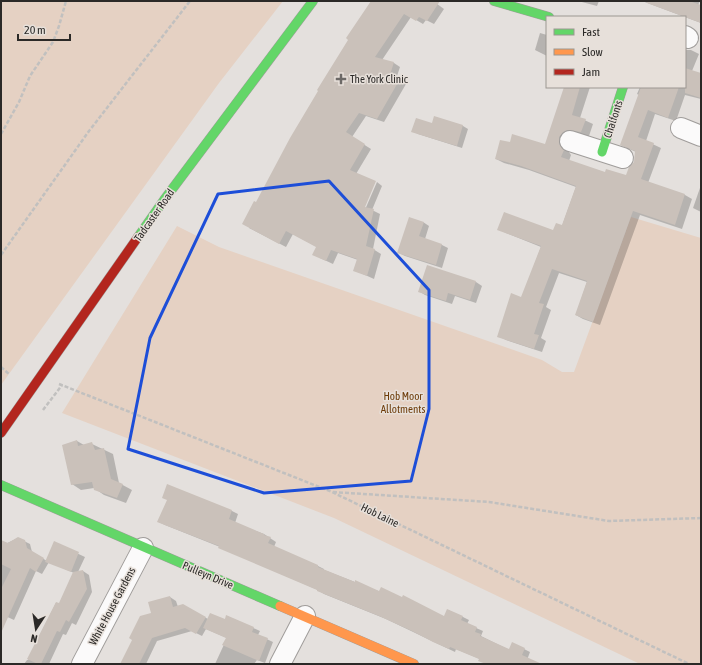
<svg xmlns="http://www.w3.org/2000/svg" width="702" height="665" viewBox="0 0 702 665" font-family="'Asap Condensed',sans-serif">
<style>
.green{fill:#e5d1c3}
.shadow{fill:#0003}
.building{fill:#cac1ba}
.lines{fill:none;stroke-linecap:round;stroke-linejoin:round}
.street-casing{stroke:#a09d9b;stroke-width:22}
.fast-casing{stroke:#a09d9b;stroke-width:10}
.slow-casing{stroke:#a09d9b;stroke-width:10}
.jam-casing{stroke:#a09d9b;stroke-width:10}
.path{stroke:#c1c0bf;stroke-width:2.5;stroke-dasharray:4 2;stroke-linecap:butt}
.street{stroke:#fbfafa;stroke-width:20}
.fast{stroke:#63d668;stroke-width:9}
.slow{stroke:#ff974d;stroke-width:9}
.jam{stroke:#b3261e;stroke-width:9}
.marked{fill:none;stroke:#1d4ed8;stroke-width:3;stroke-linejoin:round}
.poi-dot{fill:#6c6967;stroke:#e7e0da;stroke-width:1.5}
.labels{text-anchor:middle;stroke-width:3;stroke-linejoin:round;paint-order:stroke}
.poi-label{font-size:11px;fill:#2b2927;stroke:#e7e0da;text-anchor:start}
.street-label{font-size:11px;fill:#2b2927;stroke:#e7e0da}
.park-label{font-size:11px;fill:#6d3b08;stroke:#e7e0da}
</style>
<rect width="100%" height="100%" fill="#e4e0dd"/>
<g class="green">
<polygon points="1,1 283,1 219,83 1,385"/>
<polygon points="631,217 701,238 701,664 640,664 334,518 62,413 177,226 219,247 542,360 562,372 574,372"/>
</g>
<g class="shadow">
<polygon points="372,1 433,1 444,9 434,24 426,20 423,24 411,17 382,60 394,63 400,67 396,79 406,84 384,122 366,116 352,137 371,149 356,174 362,211 364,212 377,182 382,186 372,210 380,214 373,249 381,254 374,279 354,270 358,260 338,253 333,264 320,258 317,247 293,234 286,247 249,228 256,204"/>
<polygon points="578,1 599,1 597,6"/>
<polygon points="642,1 700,1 698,5 701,6 701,23"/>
<polygon points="540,33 547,35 547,56 535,50"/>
<polygon points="685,49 687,50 691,50 699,54 692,71 701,74 701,99 685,95 676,121 655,114 646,141 661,148 648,183 685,195 692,199 682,229 640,215 600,325 583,319 576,315 587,282 559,273 546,307 551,310 541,338 546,341 542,352 506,340 499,336 522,298 541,247 506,233 499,229 554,232 562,226 576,187 529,170 504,163 496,159 511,144 546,145 566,87 590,87 580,118 593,124 589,136 575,134 566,148 571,155 569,161 606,173 627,176 635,162 636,152 621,145 639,95 637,94 640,87 685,87"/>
<polygon points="435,117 463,126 468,129 462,148 418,134 413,131 433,125"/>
<polygon points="701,185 701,212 693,208"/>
<polygon points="423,222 429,226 425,239 442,245 448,248 442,268 405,256 399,253"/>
<polygon points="476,282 482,286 476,303 455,296 452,304 425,295 419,291"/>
<polygon points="77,441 84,445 92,444 113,454 119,483 132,490 126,503 104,495 94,488 81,490 72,484"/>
<polygon points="167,486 232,511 238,514 235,523 264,534 276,542 274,547 318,566 324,569 324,570 445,617 448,610 463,617 469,620 467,624 483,631 481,636 509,650 524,649 530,652 527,660 538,664 486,664 480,659 456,649 455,652 386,619 324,594 318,590 220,547 165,525 159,522 168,500"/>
<polygon points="18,538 30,544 32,552 47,561 55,543 85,557 78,572 83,571 89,575 92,592 76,625 72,623 66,635 63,634 49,664 24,664 27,660 28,660 56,603 59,605 74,573 49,562 42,574 36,571 14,620 1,614 1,546"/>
<polygon points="170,597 176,601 178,607 182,605 208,619 225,620 227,616 260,631 258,635 273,642 265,663 257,660 254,664 215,664 227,638 206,629 202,636 192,631 157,641 146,664 121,664 152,613"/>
</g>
<g class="building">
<polygon points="371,1 440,1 427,21 419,17 416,21 404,14 375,57 394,62 390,75 400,79 377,119 359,113 346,132 365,144 350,170 376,181 365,207 374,209 366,246 375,249 367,276 353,271 357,259 331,250 326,261 312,255 316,247 286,231 279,244 242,224 254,201 256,202 290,138 318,91 317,90 348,40 346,38"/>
<polygon points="647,1 689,1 701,5 701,23 647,3"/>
<polygon points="685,68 701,73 701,98 685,93"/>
<polygon points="564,87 580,87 572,115 586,119 581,132 567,130 563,132 559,137 559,144 564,150 561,157 605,172 606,169 626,175 629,167 634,162 635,151 620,145 641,87 679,87 668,118 648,110 638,137 654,143 641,179 685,194 675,225 633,211 593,322 575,315 587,281 552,269 539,303 544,304 534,334 539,335 534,349 497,337 511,293 521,297 541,246 497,230 504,212 553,230 556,223 562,225 576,186 521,166 495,159 500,140 510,142 512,134 545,144"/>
<polygon points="434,116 463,125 457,146 411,132 416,118 432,123"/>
<polygon points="409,217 424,222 419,236 442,244 436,265 397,253"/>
<polygon points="427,265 476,281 470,300 448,293 446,301 418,292"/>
<polygon points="77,440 78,446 92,442 95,450 104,448 111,479 123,484 117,498 94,490 92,482 71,485 62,445"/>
<polygon points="167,484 232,510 229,519 264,534 264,535 271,537 268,543 318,565 318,567 355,582 355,580 379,591 381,587 402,597 403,595 444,616 447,609 463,616 461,620 477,627 475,632 481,634 480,636 509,649 512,642 525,648 522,655 542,664 486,664 478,661 479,659 450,647 449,649 433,642 412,631 379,616 317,591 317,590 218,548 219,546 157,522 167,500 162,498"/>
<polygon points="18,537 25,540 27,548 44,558 36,572 30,568 1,633 1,589 11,569 1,564 1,540 8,543"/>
<polygon points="54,541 79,552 71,572 45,562"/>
<polygon points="83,570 87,589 69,622 66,620 60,632 57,631 41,664 38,664 27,659 56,602 59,603 73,572"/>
<polygon points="170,596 173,607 183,604 206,617 196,634 185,628 152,638 139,664 120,664 132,640 129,638 140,616 151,613 148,602"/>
<polygon points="210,613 225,619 226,615 254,627 252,632 268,638 259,661 222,645 226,638 203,628"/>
</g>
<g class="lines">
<g class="street-casing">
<g id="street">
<polyline points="685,36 688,38"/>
<polyline points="681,128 701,136"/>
<polyline points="570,141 623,158"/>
<polyline points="82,664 143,548"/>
<polyline points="280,664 305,616"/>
</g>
</g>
<g class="fast-casing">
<g id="fast">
<polyline points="494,1 549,17"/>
<polyline points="602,152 623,87"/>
<polyline points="138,237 164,200 313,1"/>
<polyline points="1,485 280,606"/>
</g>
</g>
<g class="slow-casing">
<polyline id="slow" points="280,606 414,664"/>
</g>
<g class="jam-casing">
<polyline id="jam" points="1,433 138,237"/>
</g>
<g class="path">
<polyline points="1,134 19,102 30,76 53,42 59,26 66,1"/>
<polyline points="1,255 89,131 190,1"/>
<polyline points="1,367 9,374"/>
<polyline points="59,384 332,492 689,664"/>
<polyline points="43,410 62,385"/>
<polyline points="333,492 489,502 609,521 701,518"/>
</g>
<use href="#street" class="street"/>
<use href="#fast" class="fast"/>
<use href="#slow" class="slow"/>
<use href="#jam" class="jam"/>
</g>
<path class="marked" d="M329 181 429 290V409L411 481 264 493 128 449 150 338 218 194Z"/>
<path class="poi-dot" d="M339 73h4v4h4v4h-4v4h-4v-4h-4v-4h4z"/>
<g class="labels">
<g class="poi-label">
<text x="350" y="83">The York Clinic</text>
</g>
<g class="street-label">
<text transform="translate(613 119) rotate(-72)" y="4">Chalfonts</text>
<text transform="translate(154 215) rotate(-55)" y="4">Tadcaster Road</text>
<text transform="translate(380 515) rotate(26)" y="4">Hob Laine</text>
<text transform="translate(208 575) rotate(23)" y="4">Pulleyn Drive</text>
<text transform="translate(112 606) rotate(-62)" y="4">White House Gardens</text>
</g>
<g class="park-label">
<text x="403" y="400">Hob Moor<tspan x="403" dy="13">Allotments</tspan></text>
</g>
</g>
<rect width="702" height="665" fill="none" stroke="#2b2927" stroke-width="4"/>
<rect x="546" y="16" width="140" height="72" fill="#e7e0da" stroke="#9c9792"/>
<rect x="554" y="29" width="20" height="6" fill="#63d668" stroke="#9c9792"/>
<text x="582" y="36" font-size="12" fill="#2b2927">Fast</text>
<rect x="554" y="49" width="20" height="6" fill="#ff974d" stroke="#9c9792"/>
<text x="582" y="56" font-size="12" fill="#2b2927">Slow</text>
<rect x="554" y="69" width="20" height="6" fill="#b3261e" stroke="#9c9792"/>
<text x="582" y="76" font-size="12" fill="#2b2927">Jam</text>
<g transform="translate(36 629) rotate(192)" stroke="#e7e0da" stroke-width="3" paint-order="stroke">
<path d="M0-3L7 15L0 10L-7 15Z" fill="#2b2927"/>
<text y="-6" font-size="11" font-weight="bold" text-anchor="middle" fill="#2b2927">N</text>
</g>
<path d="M18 34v6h52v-6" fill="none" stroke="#2b2927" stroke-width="2"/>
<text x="24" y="34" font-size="12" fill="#2b2927" stroke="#e7e0da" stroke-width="3" paint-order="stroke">20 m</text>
</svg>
